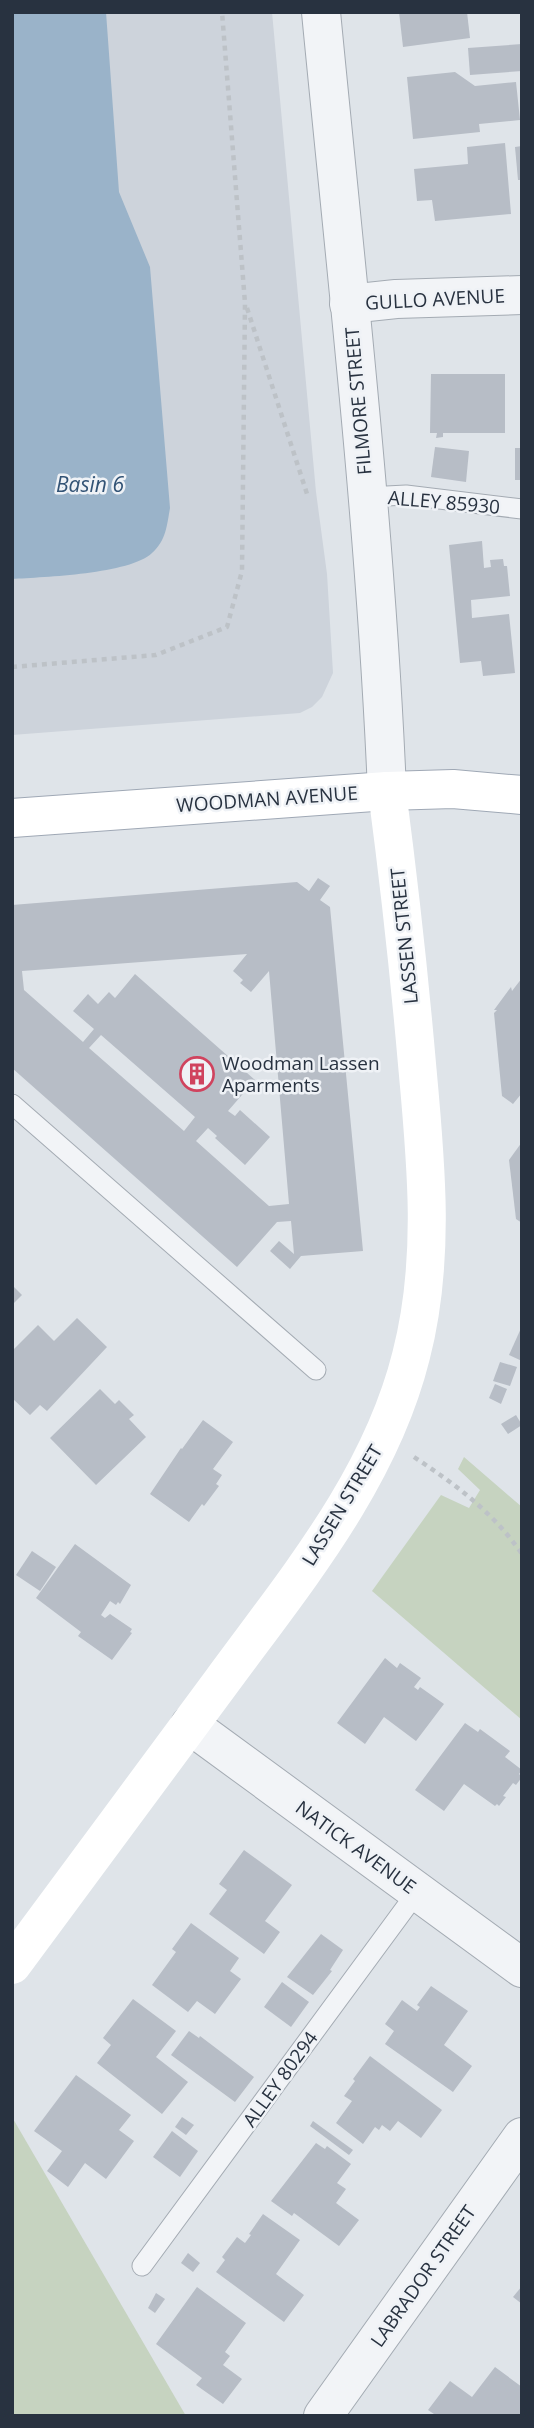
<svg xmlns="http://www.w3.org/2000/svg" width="534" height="2428" viewBox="0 0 534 2428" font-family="'Open Sans',sans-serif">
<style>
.built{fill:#cdd3db}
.green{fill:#c6d3c0}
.water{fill:#9ab3c9}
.building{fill:#b7bdc6;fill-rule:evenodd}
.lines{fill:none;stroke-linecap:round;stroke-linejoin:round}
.service-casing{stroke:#a4abb3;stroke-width:21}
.minor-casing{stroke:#a4abb3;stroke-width:40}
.tertiary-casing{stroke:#a4abb3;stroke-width:40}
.primary-casing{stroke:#9fa8b5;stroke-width:40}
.path{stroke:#bdc2c7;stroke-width:4.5;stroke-dasharray:5 5;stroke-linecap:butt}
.service{stroke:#f2f4f7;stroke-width:19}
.minor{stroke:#f2f4f7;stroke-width:38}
.tertiary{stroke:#f2f4f7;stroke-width:38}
.secondary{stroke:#fff;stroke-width:38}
.primary{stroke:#fff;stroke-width:38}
.labels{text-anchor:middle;stroke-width:5;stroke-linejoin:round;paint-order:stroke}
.street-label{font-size:19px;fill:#283240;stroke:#eff2f6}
.poi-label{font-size:19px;fill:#283240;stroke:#eff2f6;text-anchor:start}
.water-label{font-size:21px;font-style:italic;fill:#325375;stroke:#eff2f6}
</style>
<rect width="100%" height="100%" fill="#dfe4e9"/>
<polygon class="built" points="12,12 272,12 316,492 327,574 333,673 322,697 312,707 300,713 12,735"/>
<g class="green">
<polygon points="464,1457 522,1507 522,1720 372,1591 441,1495 469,1508 480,1490 458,1469"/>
<polygon points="12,2117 186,2416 12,2416"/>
</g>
<path class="water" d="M12 12H106L119 192 150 267 170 508C167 525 166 541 152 553 130 574 44 577 12 579Z"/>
<g class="building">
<polygon points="399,12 467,12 470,38 403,47"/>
<polygon points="522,44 522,71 470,75 468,48"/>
<polygon points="455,72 475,86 516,82 520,120 479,124 480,132 413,139 407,77"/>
<polygon points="505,143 511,214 435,221 432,200 417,201 414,169 468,164 467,147"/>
<polygon points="522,146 522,180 518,180 515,147"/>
<polygon points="431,374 505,374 505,433 443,433 443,437 436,438 437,433 430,433"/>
<polygon points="435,447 469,451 466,482 431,477"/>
<rect x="515" y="448" width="7" height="32"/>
<polygon points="482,541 484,568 491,567 490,560 503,559 504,566 507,566 510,596 471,600 472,618 509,614 515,673 483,676 481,661 460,663 449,545"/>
<path d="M318 878 330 886 320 900 330 907 363 1251 301 1256 290 1269 270 1251 279 1241 294 1254 291 1221 277 1222 237 1267 12 1068V990L14 988 12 972V905L297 882 309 891ZM247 954 233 971 243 980 240 983 251 992 269 971 289 1204 269 1206 196 1141 208 1128 217 1136 215 1138 245 1165 270 1137 240 1110 235 1116 228 1111 255 1080 135 974 115 998 109 992 98 1004 88 994 73 1011 94 1029 83 1042 24 990 22 971ZM101 1035 195 1117 184 1131 89 1048Z"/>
<polygon points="522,978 522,1093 513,1104 502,1096 494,1013 497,1010 494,1010 511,987 512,991"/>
<polygon points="522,1142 522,1223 516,1219 509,1160"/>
<polygon points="12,1285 22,1295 12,1305"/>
<polygon points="77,1318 107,1347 47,1411 40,1405 30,1415 12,1398 12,1351 38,1325 54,1341"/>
<polygon points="522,1326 522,1361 509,1355"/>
<polygon points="500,1362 517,1367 510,1386 493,1381"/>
<polygon points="495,1384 507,1389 501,1404 489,1398"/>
<polygon points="100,1389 115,1404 119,1400 134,1415 129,1419 146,1437 96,1485 50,1438"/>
<polygon points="516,1415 522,1425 508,1434 501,1424"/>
<polygon points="203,1420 233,1442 213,1469 222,1475 216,1484 219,1486 204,1506 202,1504 189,1522 150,1494 181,1448 182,1449"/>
<polygon points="75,1544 131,1585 120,1604 118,1602 116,1605 110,1601 101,1615 105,1618 110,1614 132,1629 130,1632 132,1633 112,1660 78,1636 81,1632 36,1598"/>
<polygon points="32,1551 56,1567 40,1591 16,1575"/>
<polygon points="385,1658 397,1668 400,1663 421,1678 414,1687 418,1690 420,1687 444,1704 416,1741 384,1717 365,1744 337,1723"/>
<polygon points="465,1723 478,1732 480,1729 510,1751 505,1757 522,1770 519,1774 522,1777 516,1785 513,1783 503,1796 506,1797 499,1806 497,1804 495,1806 464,1784 444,1811 415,1790"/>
<polygon points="244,1850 292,1885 265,1921 280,1932 264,1954 209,1914 227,1890 219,1884"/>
<polygon points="191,1923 239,1958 230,1971 241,1979 215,2014 197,2001 188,2012 152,1985 176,1952 172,1949"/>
<polygon points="321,1934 343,1950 330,1970 332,1971 313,1995 287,1977"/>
<polygon points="282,1982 309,2002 291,2027 264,2007"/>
<polygon points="431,1986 468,2011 444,2045 472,2066 453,2092 385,2044 394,2031 385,2024 402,2000 417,2011 420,2007 417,2005"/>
<polygon points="133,1999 176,2031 156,2057 188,2082 162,2114 97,2063 111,2045 103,2038"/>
<polygon points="189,2031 199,2038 200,2036 254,2077 235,2102 171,2055"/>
<polygon points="370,2056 442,2110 421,2138 398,2121 390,2131 382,2125 379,2130 375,2127 363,2144 336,2123 352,2101 344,2096 355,2081 353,2079"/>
<polygon points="76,2075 131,2115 119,2130 134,2141 106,2179 85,2163 68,2187 47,2171 62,2151 34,2131"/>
<polygon points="182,2117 194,2125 186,2135 175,2127"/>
<polygon points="313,2121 353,2150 349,2155 310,2126"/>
<polygon points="172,2131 198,2151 180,2177 153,2157"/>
<polygon points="316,2143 325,2149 327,2146 351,2164 337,2183 346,2189 336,2203 359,2220 339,2246 294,2213 292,2216 271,2201"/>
<polygon points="263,2214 300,2240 276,2274 304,2295 284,2322 216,2272 225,2260 222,2257 237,2237 245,2243 251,2235 249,2234"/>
<polygon points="188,2253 200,2263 193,2272 181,2263"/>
<polygon points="522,2286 522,2304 513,2297"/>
<polygon points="197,2287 246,2323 225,2352 230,2356 223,2365 242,2379 223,2404 196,2385 202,2378 156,2344"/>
<polygon points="156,2293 165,2299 155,2313 148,2308"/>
<polygon points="495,2367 522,2387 522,2416 437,2416 428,2410 450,2381 472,2397"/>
</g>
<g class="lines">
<g class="service-casing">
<g id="service">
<polyline points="367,497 406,495 522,509"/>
<polyline points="12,1104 316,1370"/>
<polyline points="142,2266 417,1892"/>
</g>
</g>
<g class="minor-casing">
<g id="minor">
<polyline points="349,304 396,299 522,295"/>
<polyline points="190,1725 522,1968"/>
<polyline points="323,2416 522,2137"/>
</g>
</g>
<g class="tertiary-casing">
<path id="tertiary" d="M321 12C346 271 376 531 387 791"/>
</g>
<g class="primary-casing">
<polyline id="primary" points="12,818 387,791 453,789 522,795"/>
</g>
<g class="path">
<polyline points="247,308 308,497"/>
<polyline points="12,667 156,655 227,627 242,571 245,303 222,12"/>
<path d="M414 1457C456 1485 492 1511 522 1554"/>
</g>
<use href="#service" class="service"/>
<use href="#minor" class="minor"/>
<use href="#tertiary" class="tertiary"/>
<path class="secondary" d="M12 1965C82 1870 152 1776 222 1681 296 1580 380 1480 411 1356 436 1260 426 1161 417 1064 409 972 399 882 387 791"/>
<use href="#primary" class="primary"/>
</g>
<defs>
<g id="building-ring" transform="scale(1.75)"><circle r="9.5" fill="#eff2f6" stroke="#d0435e" stroke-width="1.5"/><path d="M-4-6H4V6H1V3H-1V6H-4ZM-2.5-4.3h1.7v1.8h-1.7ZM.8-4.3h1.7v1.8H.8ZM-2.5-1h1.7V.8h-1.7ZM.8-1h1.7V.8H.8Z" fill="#d0435e"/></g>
</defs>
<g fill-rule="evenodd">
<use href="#building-ring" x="197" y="1074"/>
</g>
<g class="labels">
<g class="street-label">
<text transform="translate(435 299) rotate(-3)" y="7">GULLO AVENUE</text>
<text transform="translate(358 401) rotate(-95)" y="7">FILMORE STREET</text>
<text transform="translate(444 502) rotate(5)" y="7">ALLEY 85930</text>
<text transform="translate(267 799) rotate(-4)" y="7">WOODMAN AVENUE</text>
<text transform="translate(404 936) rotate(-96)" y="7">LASSEN STREET</text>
<text transform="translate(342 1505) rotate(-59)" y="7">LASSEN STREET</text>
<text transform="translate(356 1847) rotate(36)" y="7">NATICK AVENUE</text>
<text transform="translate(280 2079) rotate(-54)" y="7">ALLEY 80294</text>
<text transform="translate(423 2276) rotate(-55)" y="7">LABRADOR STREET</text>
</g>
<g class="poi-label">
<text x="222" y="1070">Woodman Lassen<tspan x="222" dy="22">Aparments</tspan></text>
</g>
<g class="water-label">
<text x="90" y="492">Basin 6</text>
</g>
</g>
<rect width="534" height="2428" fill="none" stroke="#283240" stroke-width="28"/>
</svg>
